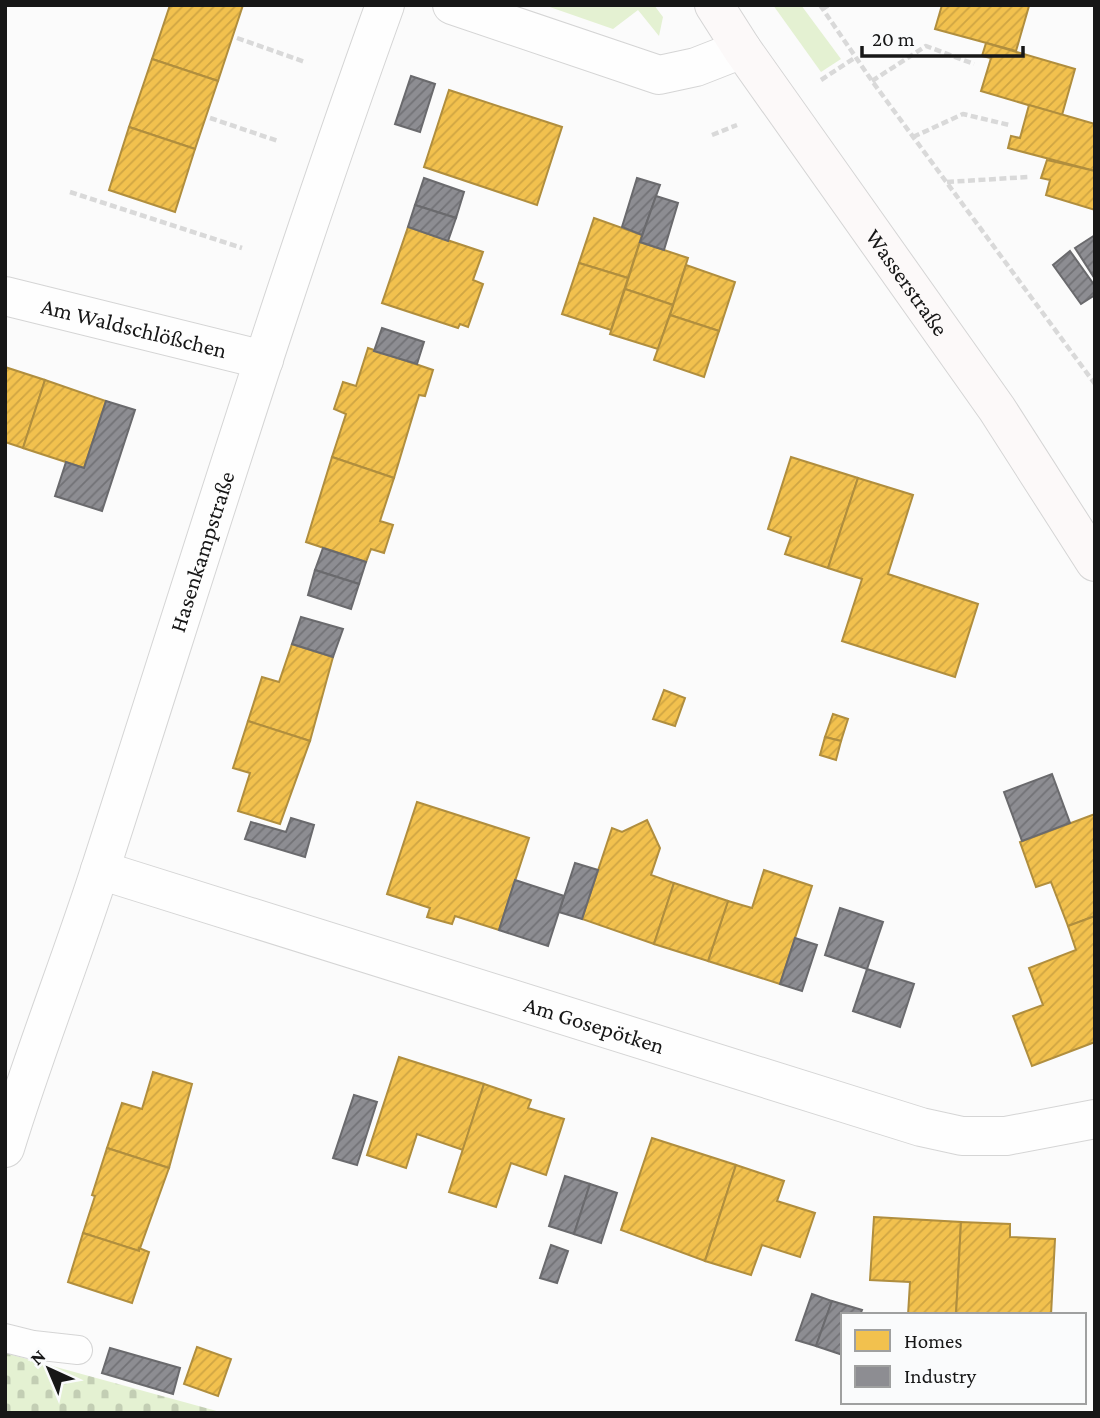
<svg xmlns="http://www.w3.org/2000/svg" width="1100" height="1418" viewBox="0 0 1100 1418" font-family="'Crimson Pro',serif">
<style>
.green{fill:#e4f1d2}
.cemetery{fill:url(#cemetery-stones)}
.homes{fill:url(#homes-hatch);stroke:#b08e3e;stroke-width:2}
.industry{fill:url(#industry-hatch);stroke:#6a6a6d;stroke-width:2}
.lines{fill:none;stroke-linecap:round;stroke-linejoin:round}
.service-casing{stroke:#d5d5d5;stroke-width:30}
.minor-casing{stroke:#d5d5d5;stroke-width:40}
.secondary-casing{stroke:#d5d5d5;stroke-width:40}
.path{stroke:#d9d9d9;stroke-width:4.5;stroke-dasharray:7 3.5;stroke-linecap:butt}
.service{stroke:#fefefe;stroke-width:28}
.minor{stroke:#fefefe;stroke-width:38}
.secondary{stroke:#fcf9f9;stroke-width:38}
.labels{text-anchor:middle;stroke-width:7;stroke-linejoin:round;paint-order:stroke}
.street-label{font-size:23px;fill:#171717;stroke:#fafbfc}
</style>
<defs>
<pattern id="cemetery-stones" width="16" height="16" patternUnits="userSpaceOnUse" patternTransform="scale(1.75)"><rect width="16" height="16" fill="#e4f1d2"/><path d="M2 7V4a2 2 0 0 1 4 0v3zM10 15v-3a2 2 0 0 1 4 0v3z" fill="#c3ceb4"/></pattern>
<pattern id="homes-hatch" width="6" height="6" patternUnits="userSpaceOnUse" patternTransform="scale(1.75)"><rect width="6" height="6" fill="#f2c14e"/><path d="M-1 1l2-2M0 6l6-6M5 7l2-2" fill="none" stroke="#cfa543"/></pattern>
<pattern id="industry-hatch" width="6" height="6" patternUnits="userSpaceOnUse" patternTransform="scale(1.75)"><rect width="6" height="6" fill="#8d8d92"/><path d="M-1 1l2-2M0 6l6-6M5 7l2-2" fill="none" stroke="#727276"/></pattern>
</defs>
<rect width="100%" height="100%" fill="#fbfbfb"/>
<g class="green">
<polygon points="544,5 654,5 663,17 659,36 638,10 613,29"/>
<polygon points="773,5 801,5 841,59 821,72"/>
</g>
<polygon class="cemetery" points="5,1353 224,1413 5,1413"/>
<g class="homes">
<polygon points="170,5 243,5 218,81 152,59"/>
<polygon points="942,5 1029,6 1016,51 935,29"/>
<polygon points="986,43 1075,69 1062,115 981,91 991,58 982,56"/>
<polygon points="152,59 218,81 195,149 129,127"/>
<polygon points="449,90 562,127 537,205 424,167"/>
<polygon points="1029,105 1095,124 1095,171 1008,148 1011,136 1020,138"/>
<polygon points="129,127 195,149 175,212 109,190"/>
<polygon points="1047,160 1095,171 1095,210 1046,195 1050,180 1041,178"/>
<polygon points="594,218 642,235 628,278 579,263"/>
<polygon points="408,227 483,252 473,280 483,284 468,327 460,324 458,328 382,303"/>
<polygon points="640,242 688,258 673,305 625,289"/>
<polygon points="579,263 628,278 611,330 562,314"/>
<polygon points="686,265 735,282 719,331 670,315"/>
<polygon points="625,289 673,305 658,349 610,334"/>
<polygon points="670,315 719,331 704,377 654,360"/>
<polygon points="368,348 433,370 425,396 419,395 394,478 332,457 346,414 334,409 343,382 356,386"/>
<polygon points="5,367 45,380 23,448 5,442"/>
<polygon points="45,380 106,401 84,468 23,448"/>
<polygon points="332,457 394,478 380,521 393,525 384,553 371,549 366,562 306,542"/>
<polygon points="791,457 858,478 828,568 785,554 791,537 768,529"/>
<polygon points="858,478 913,495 888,574 978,604 955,677 842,641 862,579 828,568"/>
<polygon points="292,644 333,657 310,741 248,721 262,677 279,682"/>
<polygon points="664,690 685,698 675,726 653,719"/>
<polygon points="833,714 848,719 841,741 825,737"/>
<polygon points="248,721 310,741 280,824 238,811 250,773 233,768"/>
<polygon points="825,737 841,741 836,760 820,755"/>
<polygon points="417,802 529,838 499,930 455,916 452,924 441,921 427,917 430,908 387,894"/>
<polygon points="1095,814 1095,916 1068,926 1051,882 1036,887 1020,842"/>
<polygon points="647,820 660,848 651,875 674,883 654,944 582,919 612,828 622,832"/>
<polygon points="764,870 812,886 780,984 708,961 728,901 752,908"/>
<polygon points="674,883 728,901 708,961 654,944"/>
<polygon points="1095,916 1095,1042 1032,1066 1013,1016 1043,1005 1029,968 1076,950 1068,926"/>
<polygon points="399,1057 484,1084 463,1150 417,1134 406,1168 367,1155"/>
<polygon points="153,1072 192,1084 169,1168 107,1148 122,1103 142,1109"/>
<polygon points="484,1084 531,1100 528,1108 564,1119 546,1175 511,1163 496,1207 449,1192"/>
<polygon points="652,1138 736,1165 705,1261 621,1230"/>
<polygon points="107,1148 169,1168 139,1251 83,1233 95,1196 92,1195"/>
<polygon points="736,1165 784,1181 777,1201 815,1213 800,1257 762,1245 751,1275 705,1261"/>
<polygon points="874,1217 961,1222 956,1315 908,1315 910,1282 870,1280"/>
<polygon points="961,1222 1010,1224 1010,1237 1055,1239 1051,1315 956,1315"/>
<polygon points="83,1233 139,1251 139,1248 149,1252 132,1303 68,1282"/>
<polygon points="197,1347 231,1359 218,1396 184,1384"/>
</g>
<g class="industry">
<polygon points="411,76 435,84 420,132 395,124"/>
<polygon points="424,178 464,192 456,218 415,205"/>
<polygon points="637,178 660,185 642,235 622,227"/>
<polygon points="656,196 678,203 664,250 640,242"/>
<polygon points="415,205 456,218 448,241 408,227"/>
<polygon points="1095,235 1095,279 1075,248"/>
<polygon points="1070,251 1095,286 1095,295 1081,304 1053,265"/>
<polygon points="382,328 424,342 417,364 374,351"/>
<polygon points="106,401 135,410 102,511 55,496 66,462 84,468"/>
<polygon points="323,548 366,562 359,584 315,570"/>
<polygon points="315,570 359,584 351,609 308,595"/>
<polygon points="301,617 343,629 333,657 292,644"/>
<polygon points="1052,774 1070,823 1022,841 1004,792"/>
<polygon points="291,818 314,825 305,857 245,839 251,822 286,832"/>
<polygon points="575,863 598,870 582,919 559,912"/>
<polygon points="515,880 564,896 548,946 499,930"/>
<polygon points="840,908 883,922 867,969 825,955"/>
<polygon points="795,938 817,945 802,991 780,984"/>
<polygon points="867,969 914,984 900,1027 853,1011"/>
<polygon points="354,1095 377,1102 357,1165 333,1158"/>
<polygon points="565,1176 590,1184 574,1234 549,1226"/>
<polygon points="590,1184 617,1193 601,1243 574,1234"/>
<polygon points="551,1245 568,1251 557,1283 540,1278"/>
<polygon points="812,1294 832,1301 816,1346 796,1340"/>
<polygon points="832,1301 862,1310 860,1315 843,1315 843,1355 816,1346"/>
<polygon points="110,1348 180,1368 173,1394 102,1373"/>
</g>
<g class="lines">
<g class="service-casing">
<polyline id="service" points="5,1338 33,1345 78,1350"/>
</g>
<g class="minor-casing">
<g id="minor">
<polyline points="452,5 659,75 696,67 742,49"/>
<path id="s1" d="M5 296 264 360"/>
<path id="s2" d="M100 870 921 1127 962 1136H1006L1095 1119"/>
<path id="s3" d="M5 1148C34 1053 71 961 101 867 194 579 282 290 385 5"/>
</g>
</g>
<g class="secondary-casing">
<g id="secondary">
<path id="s4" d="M714 5 742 49 997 409 1095 562"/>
</g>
</g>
<g class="path">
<polyline points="820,5 872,81 1095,384"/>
<polyline points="822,9 829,5"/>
<polyline points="237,38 305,62"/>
<polyline points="821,80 856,57"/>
<polyline points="872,81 926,46 974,64"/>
<polyline points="210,118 278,141"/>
<polyline points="712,135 737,125"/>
<polyline points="913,137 963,114 1009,125"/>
<polyline points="947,182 1028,177"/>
<polyline points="70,192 242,248"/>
</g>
<use href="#service" class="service"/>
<use href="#minor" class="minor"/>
<use href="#secondary" class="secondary"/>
</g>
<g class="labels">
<g class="street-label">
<text dy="8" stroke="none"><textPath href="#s4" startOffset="338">Wasserstraße</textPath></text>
<text dy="8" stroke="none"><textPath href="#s1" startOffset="133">Am Waldschlößchen</textPath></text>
<text dy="8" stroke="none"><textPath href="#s3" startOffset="628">Hasenkampstraße</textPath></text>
<text dy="8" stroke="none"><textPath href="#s2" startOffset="518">Am Gosepötken</textPath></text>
</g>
</g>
<rect width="1100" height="1418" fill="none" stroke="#171717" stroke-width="14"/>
<rect x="841" y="1313" width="245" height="91" fill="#fafbfc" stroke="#9fa0a0" stroke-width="2"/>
<rect x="855" y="1330" width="35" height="21" fill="#f2c14e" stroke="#9fa0a0" stroke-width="2"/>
<text x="904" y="1348" font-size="21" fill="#171717">Homes</text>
<rect x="855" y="1366" width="35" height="21" fill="#8d8d92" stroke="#9fa0a0" stroke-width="2"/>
<text x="904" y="1383" font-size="21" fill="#171717">Industry</text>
<g transform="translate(49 1369) rotate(316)" stroke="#fafbfc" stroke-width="5" paint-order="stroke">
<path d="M0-5L12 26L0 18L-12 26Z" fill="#171717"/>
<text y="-10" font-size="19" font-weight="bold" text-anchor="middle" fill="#171717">N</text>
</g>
<path d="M862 46v10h161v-10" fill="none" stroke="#171717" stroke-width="3.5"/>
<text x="872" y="46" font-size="21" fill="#171717" stroke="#fafbfc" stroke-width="5" paint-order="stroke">20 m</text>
</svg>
